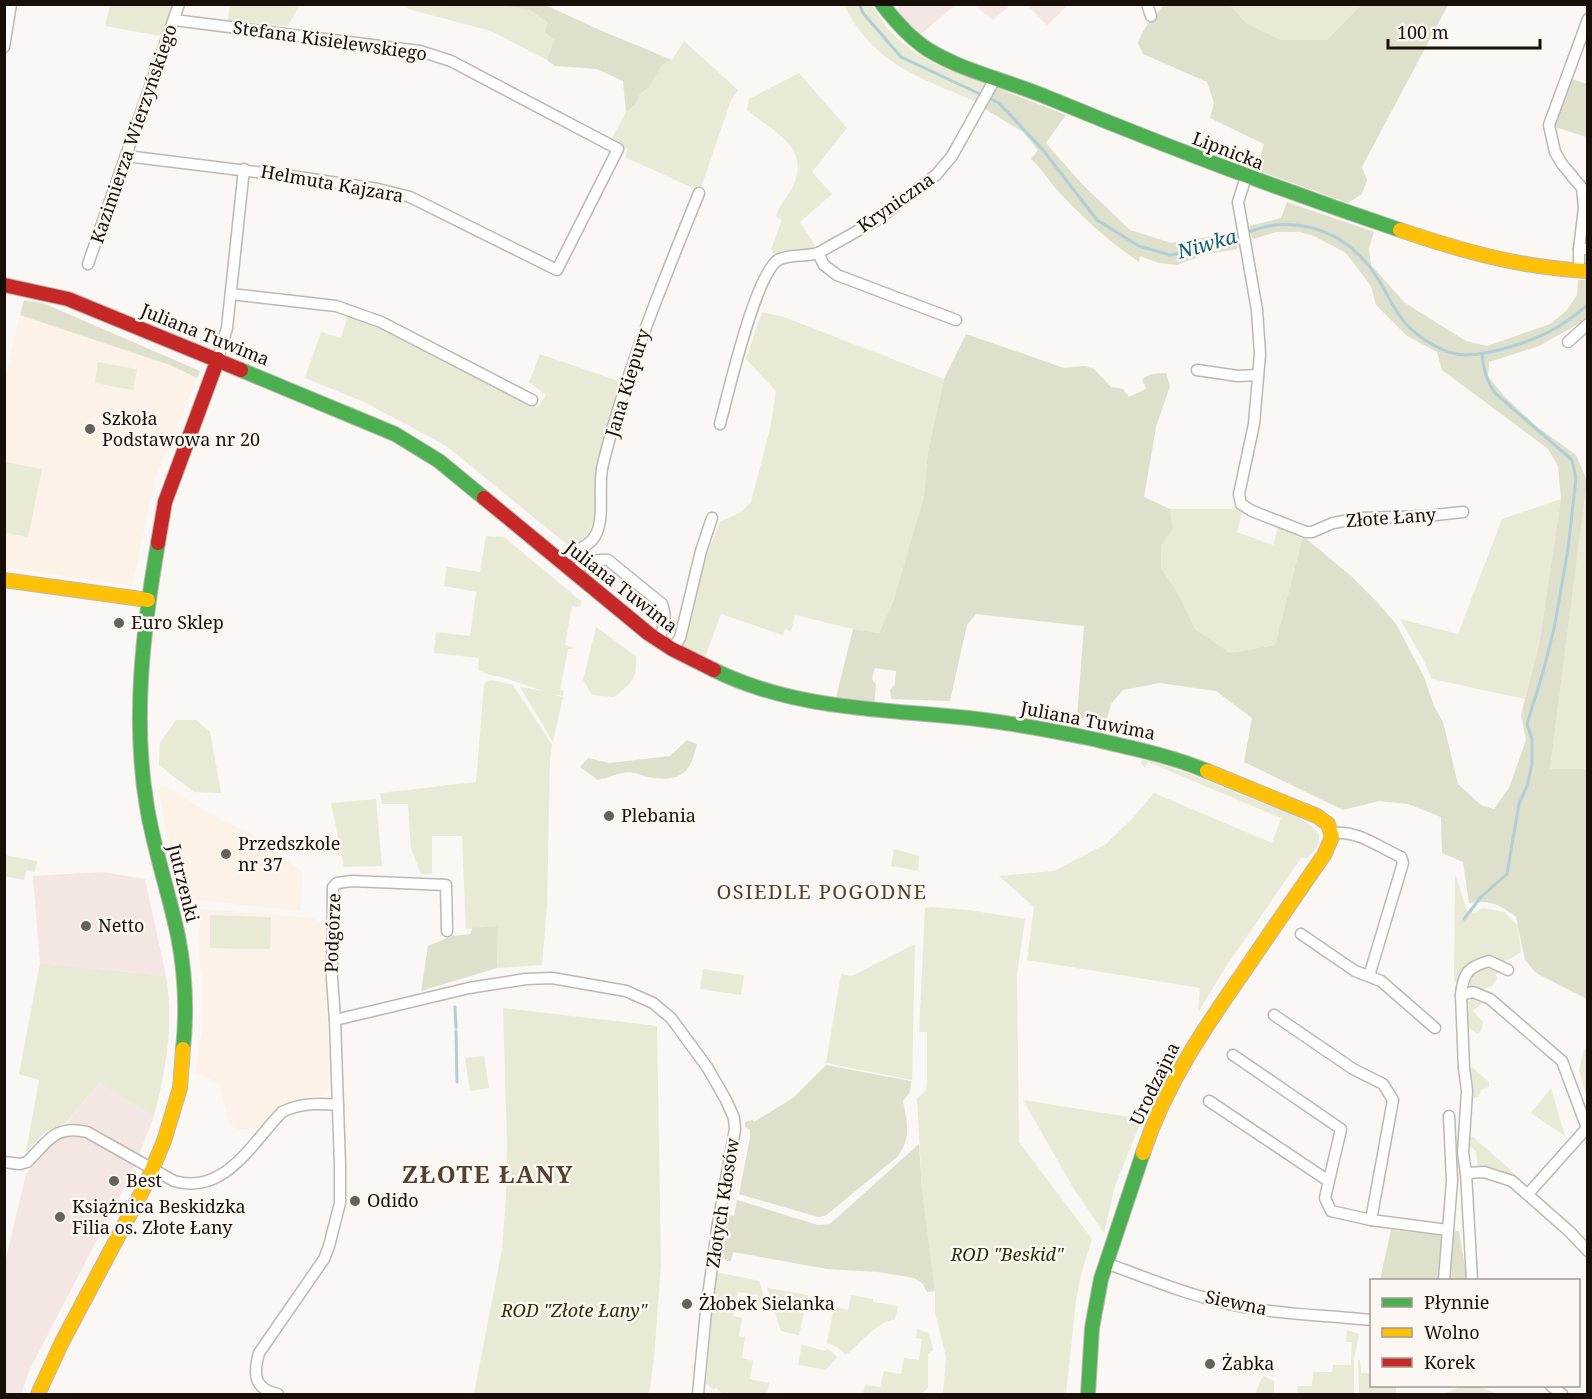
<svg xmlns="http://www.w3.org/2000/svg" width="1592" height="1399" viewBox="0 0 1592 1399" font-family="'Noto Serif',serif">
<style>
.commercial{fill:#f3e6e3}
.built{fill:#fcf2e7}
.green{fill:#e8ead6}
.forest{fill:#dee0cb}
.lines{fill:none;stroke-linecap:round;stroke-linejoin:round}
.stream{stroke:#b0ced7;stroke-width:3}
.street-casing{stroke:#bdb8b3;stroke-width:13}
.fast-casing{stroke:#bdb8b3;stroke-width:16}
.slow-casing{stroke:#bdb8b3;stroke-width:16}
.jam-casing{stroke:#bdb8b3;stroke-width:16}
.street{stroke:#fefefd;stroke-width:10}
.fast{stroke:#4caf50;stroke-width:14}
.slow{stroke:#ffc107;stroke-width:14}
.jam{stroke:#c62828;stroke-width:14}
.poi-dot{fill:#67615b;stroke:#fcf7f2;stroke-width:2}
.labels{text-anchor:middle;stroke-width:5;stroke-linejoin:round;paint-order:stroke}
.street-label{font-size:18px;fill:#181008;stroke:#fcf7f2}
.poi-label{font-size:18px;fill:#181008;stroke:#fcf7f2;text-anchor:start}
.park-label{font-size:18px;font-style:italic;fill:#2c3003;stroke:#fcf7f2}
.water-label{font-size:20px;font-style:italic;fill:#0a6276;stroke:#fcf7f2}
.neighbourhood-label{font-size:20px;letter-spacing:1.5px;fill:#53402e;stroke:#fcf7f2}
.district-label{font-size:24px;font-weight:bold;letter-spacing:1.5px;fill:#53402e;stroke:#fcf7f2}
</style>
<rect width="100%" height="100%" fill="#faf7f4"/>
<g class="commercial">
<polygon points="898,5 955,5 921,34 903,18 897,9"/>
<polygon points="974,5 1010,5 993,20"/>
<polygon points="1027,5 1068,5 1047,25"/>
<polygon points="102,872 145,879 166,976 40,963 33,876"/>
<polygon points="99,1083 154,1116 133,1170 30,1369 21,1394 5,1394 5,1263 26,1174"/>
</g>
<g class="built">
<polygon points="20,315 170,365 197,378 155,478 132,586 5,567 5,380"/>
<polygon points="163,786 221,820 252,834 303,873 300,911 190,899 167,835 158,789"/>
<polygon points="200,909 312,918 325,926 329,1089 321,1096 300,1097 283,1103 256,1128 238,1129 229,1124 220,1084 195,1072 202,1030 202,976 199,959"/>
</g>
<g class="green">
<polygon points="498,4 528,9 549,24 554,40 554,46 547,60 491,31 408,9 406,5"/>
<polygon points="110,5 174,5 161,36 105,26"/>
<polygon points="230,5 230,4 300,5 288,26 228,21"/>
<path d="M844 5H871C878 13 883 24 891 32 917 60 951 71 986 84L977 102C919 77 874 65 844 5Z"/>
<polygon points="1230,5 1361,5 1327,40 1282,40 1247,24"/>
<polygon points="684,41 738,90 731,100 701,187 697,186 695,189 625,157 628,149 611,140 626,112 636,104 640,94 649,87 662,65 672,60"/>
<path d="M799 73 847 128 812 172 832 194 800 222 817 249 774 255 771 249 782 220 776 217C779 204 789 196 794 184 810 145 771 131 747 110L749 99Z"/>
<polygon points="762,312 784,317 944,379 928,451 924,496 893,602 879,633 853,629 795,615 791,631 785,629 783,635 721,614 705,657 683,645 704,561 720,522 741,512 751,502 770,429 776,391 746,359"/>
<path d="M348 315 381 329 538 408 546 395 529 382 540 354 624 383 604 439 598 465 593 523C588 535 582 541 570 547L445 445 364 402 305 378 321 332 341 338Z"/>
<polygon points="98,362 137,369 133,390 95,383"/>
<polygon points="6,462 42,469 28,537 5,533"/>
<polygon points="1587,481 1587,769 1550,769"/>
<polygon points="1561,499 1539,645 1525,699 1432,679 1423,659 1400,619 1458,634 1502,519"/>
<polygon points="1170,509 1243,509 1237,532 1273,545 1279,523 1303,536 1275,645 1230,653 1195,629 1161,568 1161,546 1173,529"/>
<polygon points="486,536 504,537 581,601 580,607 572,606 565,645 573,647 572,649 568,649 560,690 564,691 563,696 547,693 563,697 553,742 520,687 543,691 502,677 489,675 478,670 479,658 434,653 436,632 470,636 476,592 444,586 447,567 480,572"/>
<path d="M596 627 636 656C637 680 632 683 614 697L592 695 583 680Z"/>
<polygon points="492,680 513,685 552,745 550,759 547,906 542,965 497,968 498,926 466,929 462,836 432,836 432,874 421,874 411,849 408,804 382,804 380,793 476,782 484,685 487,681"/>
<polygon points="176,720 196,720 210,732 221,793 194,792 159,765 160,743"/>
<path d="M1142 759C1181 769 1217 785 1255 800 1276 809 1305 816 1319 834 1320 845 1315 850 1308 858H1301L1227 965 1198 1012 1200 988 1027 960 1034 907 999 876 1054 871 1106 844 1131 820 1154 793 1272 843 1281 818 1148 762 1145 768 1141 763Z"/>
<polygon points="376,799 382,866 344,867 331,803"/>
<polygon points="894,849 919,856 918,871 891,866"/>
<polygon points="4,855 37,861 35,872 26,870 24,880 5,876"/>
<path d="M1455 874 1467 911 1474 913 1483 908 1504 912 1518 926 1521 952C1517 955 1510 960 1504 961 1500 962 1492 957 1486 957 1470 957 1462 972 1457 984L1454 979Z"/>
<polygon points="931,907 968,910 1025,919 1017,975 1019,1142 1092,1239 1080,1278 1076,1301 1066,1394 943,1394 946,1357 935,1312 935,1291 922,1189 917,1099 926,1090 927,1082 927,1032 919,1032 925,908"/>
<polygon points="210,915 271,917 270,949 210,948"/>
<polygon points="915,944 912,1080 826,1063 841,974 852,976"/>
<path d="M40 963 166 976C174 1023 166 1071 154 1116L99 1083 67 1122 46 1131 26 1152 39 1080 19 1074Z"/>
<polygon points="1490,968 1499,970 1496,975 1497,979 1493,986 1487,987 1482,992 1470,986 1468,982 1471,974 1478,975 1479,969"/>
<polygon points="703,969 744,975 741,995 700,989"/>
<polygon points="1472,999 1482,1003 1473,1011 1483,1022 1481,1031 1478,1034 1466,1026 1465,1013 1468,1013 1469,1005 1466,1003"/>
<polygon points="503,1008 657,1026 661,1265 654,1358 649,1394 474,1394 502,1249 506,1197 507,1142"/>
<polygon points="1587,1048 1587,1097 1579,1070 1584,1049"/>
<polygon points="484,1056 489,1088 470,1091 465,1058"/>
<polygon points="1473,1068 1489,1082 1489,1087 1481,1090 1479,1097 1471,1099 1472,1087 1469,1069"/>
<polygon points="1551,1088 1565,1136 1531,1113"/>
<polygon points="1023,1100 1142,1119 1115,1186 1104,1233 1074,1189"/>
<polygon points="1467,1137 1473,1137 1515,1174 1515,1180 1497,1169 1478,1168 1476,1151 1467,1144"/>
<polygon points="720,1273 759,1281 767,1307 757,1305 758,1295 738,1292 733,1316 742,1318 739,1336 745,1337 742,1358 753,1361 750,1379 769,1383 767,1394 723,1394 716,1388 714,1390 706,1384 715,1281 716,1274"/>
<polygon points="767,1288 808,1295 799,1335 781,1331"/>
<path d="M851 1295 873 1299V1302L898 1306 895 1320C881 1318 857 1346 846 1355L837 1347 827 1343 834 1307 848 1310Z"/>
<polygon points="917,1329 928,1333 931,1341 933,1350 928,1354 928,1388 921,1394 863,1394 865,1385 880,1387 884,1371 901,1374 904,1358 919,1360 922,1339 916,1338"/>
<polygon points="1347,1330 1359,1334 1354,1359 1354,1394 1297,1394 1298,1386 1312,1386 1313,1372 1332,1372 1333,1365 1351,1365 1352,1342 1346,1342"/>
<polygon points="802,1345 826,1351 827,1348 837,1357 826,1370 798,1365"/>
<polygon points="1358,1360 1360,1360 1361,1373 1371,1373 1372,1386 1396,1386 1396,1394 1413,1394 1359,1394"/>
<polygon points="1263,1375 1274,1381 1274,1394 1255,1394"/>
<polygon points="1462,1386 1481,1386 1496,1394 1444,1394"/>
</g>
<g class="forest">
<polygon points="498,5 545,5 602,31 672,60 662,65 649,87 640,94 636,104 626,112 623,81 597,69 555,66 547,60 554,40 545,32 548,23 528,9"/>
<path d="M1164 5H1230L1247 24 1282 40H1327L1361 5H1448L1362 167 1367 180 1362 194 1348 203 1257 170 1264 144 1210 118 1214 103 1207 82 1143 54 1138 43C1145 25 1152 19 1164 5Z"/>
<polygon points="1569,78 1587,84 1587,137 1552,126"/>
<path d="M997 88 1066 115 1046 143 1082 184 1130 230 1171 243 1234 233 1237 249 1203 255 1177 265 1159 263 1140 256 1139 262C1109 242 1083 218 1058 191 1049 181 1042 169 1031 159L1038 150 1023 132 985 109 993 90Z"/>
<path d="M1287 202 1374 232 1369 248 1371 265 1405 303 1466 341 1487 346 1550 324 1566 311 1577 295 1578 280H1587V319L1539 346 1489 362 1488 376 1504 396 1536 426 1576 455 1587 481 1550 769H1587V999L1536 973 1525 960 1516 917C1498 904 1492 900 1469 903L1463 862 1442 853 1441 817 1408 804 1379 801 1343 810 1244 762 1252 718 1216 691 1160 683 1123 690 1111 704 1106 723 1077 717 1084 626 976 614 967 625 950 701 891 699 890 690 895 684 896 671 875 668 872 679 876 685 874 706 835 701 853 629 879 633 893 602 924 496 928 451 944 379 966 334 1064 368 1085 366 1094 369 1111 387 1123 389 1129 397 1146 389 1142 379 1151 374 1166 373 1170 386 1156 427 1144 497 1170 509 1173 529 1161 546V568L1176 591 1195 629 1230 653 1275 645 1303 536 1351 576 1378 603 1396 624 1424 677 1434 706 1443 722 1458 784 1481 805 1494 809 1509 788 1526 740 1521 715 1539 645 1561 499 1558 466 1548 449 1442 370 1437 352 1407 336 1376 305 1371 286 1346 253 1314 236 1300 232H1276L1254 239 1252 238 1249 226 1281 218Z"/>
<polygon points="24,300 43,303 200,371 197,378 170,365 20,315"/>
<path d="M687 740 697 744C691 771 682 782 653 778 645 777 638 773 630 772 620 772 608 778 598 780L580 767 588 758 610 763 670 756Z"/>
<polygon points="498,926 497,968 421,991 428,946 452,936 471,934 472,928"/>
<path d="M826 1065 911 1081 910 1092 903 1101C907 1123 912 1138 897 1157L825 1216 818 1217 739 1194 750 1137V1130L745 1127V1122L752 1120 754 1122 793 1098Z"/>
<polygon points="919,1144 922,1189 935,1291 927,1292 922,1283 914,1278 878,1272 827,1269 733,1252 731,1261 727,1261 720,1255 728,1215 734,1216 737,1200 818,1225 830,1224"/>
<polygon points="1391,1230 1429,1234 1459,1231 1467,1280 1380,1280"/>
</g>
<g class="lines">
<g class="stream">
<polyline points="859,4 863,13 901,57 999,103 1043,150 1097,220 1139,246 1170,255 1194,251 1240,235"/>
<path d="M1246 233C1290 214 1339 228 1369 266 1383 283 1391 307 1406 324 1420 339 1445 355 1466 355 1490 355 1533 341 1554 329 1566 323 1577 313 1588 305"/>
<path d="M1464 919 1481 897 1507 874 1519 804 1527 786 1532 764V739L1527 724 1543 672 1554 629 1568 549 1576 478 1572 460 1495 393C1486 381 1483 369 1482 354"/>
<polyline points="455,1007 456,1028"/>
<polyline points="456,1031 457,1082"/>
</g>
<g class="street-casing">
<g id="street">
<polyline points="1147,4 1151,16"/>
<polyline points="4,47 11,4"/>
<polyline points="126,156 305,178 378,189 410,197 557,270 618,149 451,61 420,51 174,20"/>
<polyline points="1246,177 1238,202 1257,310 1260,354 1254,424 1239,494 1241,504 1252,511 1306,532 1312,532 1333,523 1361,518 1426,516 1463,512"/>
<polyline points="1579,249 1584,208 1582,188 1562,164 1555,152 1549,125 1588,19"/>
<polyline points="818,253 824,265 837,275 956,320"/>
<polyline points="88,264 179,4"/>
<polyline points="1579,271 1579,249 1588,249"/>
<polyline points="231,294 336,306 381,322 532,400"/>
<polyline points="1568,342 1588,324"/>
<polyline points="218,359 227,328 244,169"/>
<polyline points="1197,370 1238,376 1258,375"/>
<path d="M720 424C728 394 755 275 778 260 789 254 806 257 818 253L877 220 936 175 952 156 996 77"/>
<path d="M558 561C569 550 587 550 595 536 606 518 597 485 603 464 626 371 663 282 699 193"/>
<path d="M571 572C582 564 595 559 608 560L662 604C667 618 664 627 659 640"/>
<polyline points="672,649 680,638 701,551 712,518"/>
<path d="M1333 833C1357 830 1379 847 1401 857L1403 863 1369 976"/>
<polyline points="1301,934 1355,971 1381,981 1435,1028"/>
<path d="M1461 995C1463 973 1468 967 1489 961L1508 970"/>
<polyline points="1274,1015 1353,1069 1383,1084 1393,1100 1371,1220 1448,1230 1444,1280"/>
<polyline points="335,1020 469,988 526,979 552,978 626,991 653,1003 671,1018 707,1067 726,1100 734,1118 735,1129 717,1229 706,1311 698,1394"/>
<polyline points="1233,1055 1341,1129 1325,1198 1331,1211 1371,1220"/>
<polyline points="1209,1101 1327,1180"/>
<path d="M4 1162 20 1164 27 1162C47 1143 54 1124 87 1132L174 1181C224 1196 252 1143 282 1112 300 1103 318 1103 338 1105"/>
<polyline points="1466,1173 1463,1153 1467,1091 1464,1068 1461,995 1473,992 1490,999 1562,1061 1588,1131"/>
<polyline points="1528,1194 1586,1129"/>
<polyline points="1448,1230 1452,1181 1449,1116"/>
<path d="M1106 1263C1149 1279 1193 1297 1238 1306 1282 1315 1327 1315 1372 1320"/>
<polyline points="1472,1280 1466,1173 1484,1172 1512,1181 1569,1231 1588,1251"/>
<polyline points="1551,1386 1562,1394"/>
<path d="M278 1394C254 1389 253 1375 259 1353L324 1259 329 1246 340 1203V1165L335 1020 332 978 333 887 337 883 352 881 446 885 447 931"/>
</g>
</g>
<g class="fast-casing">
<g id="fast">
<path d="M882 4C895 21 909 37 927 49 964 72 1009 81 1049 98 1165 146 1281 190 1400 230"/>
<polyline points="241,370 395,434 439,461 484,498"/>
<path d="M158 543C143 629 132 720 147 807 154 850 169 893 178 936 185 972 187 1012 183 1049"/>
<path d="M714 670C791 708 875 709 958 717 1003 721 1049 730 1093 739 1132 748 1171 756 1207 771"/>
<polyline points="1088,1394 1092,1328 1101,1279 1143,1153"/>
</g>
</g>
<g class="slow-casing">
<g id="slow">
<path d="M1400 230C1462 251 1522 268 1588 271"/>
<polyline points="4,580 148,600"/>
<path d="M1143 1153C1165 1086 1203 1030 1243 973 1270 933 1297 894 1324 855L1332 837 1328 824 1317 816 1207 771"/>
<polyline points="38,1394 62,1342 146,1184 164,1141 180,1088 183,1049"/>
</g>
</g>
<g class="jam-casing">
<g id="jam">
<polyline points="4,285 68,299 241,370"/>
<polyline points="484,498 649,634 672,649 714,670"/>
<polyline points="158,543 165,502 218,359"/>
</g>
</g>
<use href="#street" class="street"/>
<use href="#fast" class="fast"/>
<use href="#slow" class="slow"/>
<use href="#jam" class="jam"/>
</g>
<g class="poi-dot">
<circle cx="90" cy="429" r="6"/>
<circle cx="119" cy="623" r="6"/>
<circle cx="609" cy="816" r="6"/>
<circle cx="226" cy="854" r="6"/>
<circle cx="86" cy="926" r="6"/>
<circle cx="114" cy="1181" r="6"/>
<circle cx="355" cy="1201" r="6"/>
<circle cx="60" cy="1217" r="6"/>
<circle cx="687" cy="1304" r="6"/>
<circle cx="1210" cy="1364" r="6"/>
</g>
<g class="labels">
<g class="street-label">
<text transform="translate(330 41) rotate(8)" y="6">Stefana Kisielewskiego</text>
<text transform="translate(134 134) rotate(-71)" y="6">Kazimierza Wierzyńskiego</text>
<text transform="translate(1228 151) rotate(21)" y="6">Lipnicka</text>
<text transform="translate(332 184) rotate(10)" y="6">Helmuta Kajzara</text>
<text transform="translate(896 203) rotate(-35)" y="6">Kryniczna</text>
<text transform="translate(205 335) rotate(22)" y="6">Juliana Tuwima</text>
<text transform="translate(628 383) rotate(-73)" y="6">Jana Kiepury</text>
<text transform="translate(1391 518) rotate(-4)" y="6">Złote Łany</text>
<text transform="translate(621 587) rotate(38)" y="6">Juliana Tuwima</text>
<text transform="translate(1088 721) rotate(11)" y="6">Juliana Tuwima</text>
<text transform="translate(183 883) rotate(76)" y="6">Jutrzenki</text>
<text transform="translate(333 933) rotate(-88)" y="6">Podgórze</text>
<text transform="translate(1155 1084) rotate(-64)" y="6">Urodzajna</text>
<text transform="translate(723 1203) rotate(-81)" y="6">Złotych Kłosów</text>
<text transform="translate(1236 1303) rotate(12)" y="6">Siewna</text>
</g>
<g class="poi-label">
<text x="102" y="425">Szkoła<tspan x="102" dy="21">Podstawowa nr 20</tspan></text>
<text x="131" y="629">Euro Sklep</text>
<text x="621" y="822">Plebania</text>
<text x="238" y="850">Przedszkole<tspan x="238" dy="21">nr 37</tspan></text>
<text x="98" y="932">Netto</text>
<text x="126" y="1187">Best</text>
<text x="367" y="1207">Odido</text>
<text x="72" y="1213">Książnica Beskidzka<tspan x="72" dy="21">Filia os. Złote Łany</tspan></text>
<text x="699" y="1310">Żłobek Sielanka</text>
<text x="1222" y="1370">Żabka</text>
</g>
<g class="park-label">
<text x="1007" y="1261">ROD "Beskid"</text>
<text x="574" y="1317">ROD "Złote Łany"</text>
</g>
<g class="water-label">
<text transform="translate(1207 244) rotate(-16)" y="7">Niwka</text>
</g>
<g class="neighbourhood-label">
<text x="822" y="899">OSIEDLE POGODNE</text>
</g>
<g class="district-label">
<text x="488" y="1183">ZŁOTE ŁANY</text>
</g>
</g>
<rect width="1592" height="1399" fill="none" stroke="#181008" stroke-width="12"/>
<rect x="1370" y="1279" width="210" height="108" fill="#fcf7f2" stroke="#a19b94" stroke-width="1.5"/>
<rect x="1382" y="1298" width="30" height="9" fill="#4caf50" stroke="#a19b94" stroke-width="1.5"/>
<text x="1424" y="1309" font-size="18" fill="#181008">Płynnie</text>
<rect x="1382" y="1328" width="30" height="9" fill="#ffc107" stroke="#a19b94" stroke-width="1.5"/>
<text x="1424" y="1339" font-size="18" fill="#181008">Wolno</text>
<rect x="1382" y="1358" width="30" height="9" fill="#c62828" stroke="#a19b94" stroke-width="1.5"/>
<text x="1424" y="1369" font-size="18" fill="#181008">Korek</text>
<path d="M1388 39v9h152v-9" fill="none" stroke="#181008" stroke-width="3"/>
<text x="1397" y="39" font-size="18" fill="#181008" stroke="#fcf7f2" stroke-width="4.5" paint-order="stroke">100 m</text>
</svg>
